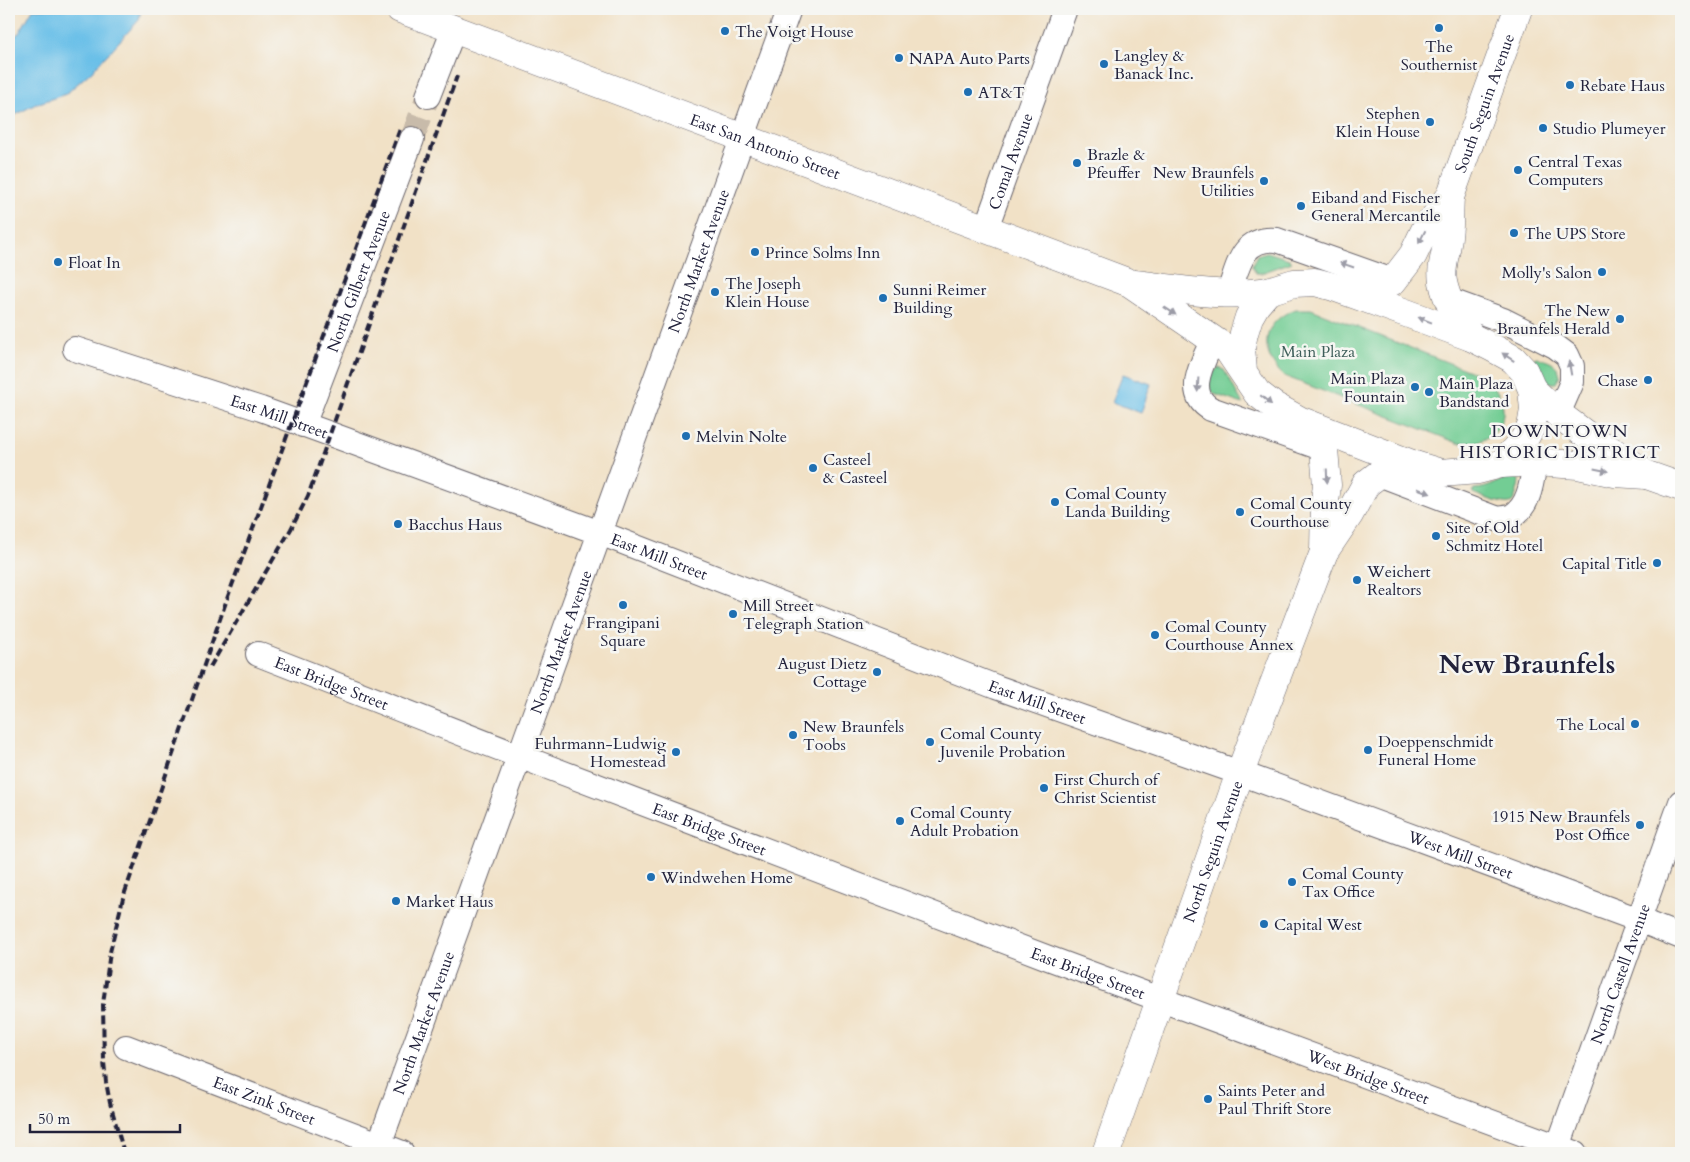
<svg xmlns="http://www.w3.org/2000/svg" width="1690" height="1162" viewBox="0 0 1690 1162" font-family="Cardo,serif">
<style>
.green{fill:#73cd94;stroke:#4a7868}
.water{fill:#6bc0e8;stroke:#467192}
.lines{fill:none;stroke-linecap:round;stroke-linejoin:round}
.minor-tunnel{stroke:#c8bbaa;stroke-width:24;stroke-dasharray:24 12;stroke-linecap:butt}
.minor-casing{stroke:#6a656c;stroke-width:26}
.secondary-casing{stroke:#6a656c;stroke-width:29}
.minor{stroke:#fff;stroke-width:24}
.secondary{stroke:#fff;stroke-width:28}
.rail{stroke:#22223b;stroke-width:4;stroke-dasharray:8 4;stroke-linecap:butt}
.oneway{fill:#9c9ca7}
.poi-dot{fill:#1f6fb2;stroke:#f6f6f2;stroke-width:2}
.labels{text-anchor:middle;stroke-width:5;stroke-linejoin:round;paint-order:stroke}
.poi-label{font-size:16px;fill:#22223b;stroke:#f6f6f2;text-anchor:start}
.street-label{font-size:16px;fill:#22223b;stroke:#f6f6f2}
.park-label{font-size:16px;fill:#3e5e5a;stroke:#f6f6f2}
.neighbourhood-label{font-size:18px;letter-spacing:1px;fill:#22223b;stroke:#f6f6f2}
.town-label{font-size:26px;font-weight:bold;fill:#22223b;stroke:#f6f6f2}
</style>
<rect width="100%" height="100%" fill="#f6f6f2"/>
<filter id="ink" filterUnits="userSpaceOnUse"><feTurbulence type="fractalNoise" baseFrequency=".02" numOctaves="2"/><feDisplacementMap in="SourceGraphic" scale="10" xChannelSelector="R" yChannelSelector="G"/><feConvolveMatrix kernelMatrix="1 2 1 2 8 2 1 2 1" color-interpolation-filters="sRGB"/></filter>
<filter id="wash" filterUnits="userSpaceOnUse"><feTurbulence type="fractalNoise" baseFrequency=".0096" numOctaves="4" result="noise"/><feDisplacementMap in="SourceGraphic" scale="20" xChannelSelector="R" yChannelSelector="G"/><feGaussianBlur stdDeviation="1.12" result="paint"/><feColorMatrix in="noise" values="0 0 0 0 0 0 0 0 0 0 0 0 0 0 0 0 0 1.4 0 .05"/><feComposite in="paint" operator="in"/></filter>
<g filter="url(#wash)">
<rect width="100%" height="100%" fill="#f1e1c6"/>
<g class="green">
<polygon points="1267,252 1289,259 1292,262 1261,273 1256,273 1252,266 1257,255"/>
<path d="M1296 309H1311L1485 377C1505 394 1513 424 1485 439 1477 443 1467 443 1458 443L1284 376C1258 353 1261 321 1296 309Z"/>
<path d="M1537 357C1547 361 1559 363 1560 376L1556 383H1551L1545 380 1534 360V358Z"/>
<path d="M1219 368 1224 370 1243 404 1214 394C1207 386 1209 372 1219 368Z"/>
<path d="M1515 476 1519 480C1519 484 1518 487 1517 491 1516 495 1514 500 1512 502 1506 507 1480 496 1473 493L1474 489C1491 489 1501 478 1515 476Z"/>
</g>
<g class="water">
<polygon points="33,9 141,9 139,20 93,70 66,94 36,104 9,118 9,40 19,33"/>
<polygon points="1123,374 1151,384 1141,413 1112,402"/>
</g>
</g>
<g filter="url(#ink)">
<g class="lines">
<polyline class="minor-tunnel" points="412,139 428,96"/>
<g class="minor-casing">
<g id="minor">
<polyline points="428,96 454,29"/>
<path id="s1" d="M986 228 1065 9"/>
<path d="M1228 295C1238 268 1241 236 1277 240L1393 281"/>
<polyline points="1448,300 1503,320 1555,346 1567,355 1572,366 1572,382 1558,414"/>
<path d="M1213 339C1204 361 1183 393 1211 409L1324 449"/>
<path id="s2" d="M75 349 261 409 330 434 600 533 996 687 1240 773 1639 920 1681 937"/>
<path id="s3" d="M303 425 412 139"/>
<path d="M1379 474 1497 519C1501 518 1508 518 1512 516 1530 506 1532 480 1535 462"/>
<path id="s4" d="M258 654 519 756 1051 959 1575 1153"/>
<path id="s5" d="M126 1047 402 1153"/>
<path id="s6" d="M379 1145 789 9"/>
<path id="s7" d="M1558 1147 1681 802"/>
</g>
</g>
<g class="secondary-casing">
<g id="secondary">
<path id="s8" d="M400 9 1130 283 1228 350 1257 393 1274 406 1299 420 1412 464 1441 473 1478 470 1501 464 1523 441 1531 427 1534 410 1532 389 1524 371 1513 359 1493 348 1471 337 1409 314 1334 287 1315 282 1294 283 1268 291 1256 305 1249 317 1244 333 1241 348 1243 371"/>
<path d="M1450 197C1449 210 1450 223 1448 236 1447 252 1440 266 1443 282 1447 303 1459 320 1471 337"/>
<path d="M1134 284C1179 289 1224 298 1268 291"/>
<path id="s9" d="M1351 288 1368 290 1380 288 1393 281 1413 255 1425 230 1450 197 1518 9"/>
<polyline points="1532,389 1558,414 1589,437 1620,456 1647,475 1681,487"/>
<polyline points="1301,422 1316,437 1324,449 1327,485 1325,501 1324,552"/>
<polyline points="1501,464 1535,462 1578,465 1615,473 1646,475"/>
<path id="s10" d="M1106 1153 1240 773 1324 552 1349 515 1366 484 1379 474 1398 467 1412 464"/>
</g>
</g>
<use href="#minor" class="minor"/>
<use href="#secondary" class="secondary"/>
<g class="rail">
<polyline points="210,667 291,529 308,496 457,76"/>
<polyline points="124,1153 110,1103 106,1082 104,1062 103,1004 110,952 123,898 227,599 400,129"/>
</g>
</g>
<defs><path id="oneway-solid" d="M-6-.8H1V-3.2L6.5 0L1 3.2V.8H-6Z" transform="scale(1.25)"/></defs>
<g class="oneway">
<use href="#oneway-solid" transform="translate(1422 237) rotate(117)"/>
<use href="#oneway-solid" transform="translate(1347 265) rotate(-161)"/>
<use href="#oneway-solid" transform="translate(1170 311) rotate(34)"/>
<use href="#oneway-solid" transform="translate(1425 320) rotate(-159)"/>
<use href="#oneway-solid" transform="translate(1508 357) rotate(-146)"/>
<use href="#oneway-solid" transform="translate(1570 368) rotate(-100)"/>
<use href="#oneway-solid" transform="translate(1198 385) rotate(93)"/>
<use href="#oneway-solid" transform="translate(1266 400) rotate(40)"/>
<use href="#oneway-solid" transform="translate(1601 470) rotate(11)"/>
<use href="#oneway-solid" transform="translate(1327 476) rotate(88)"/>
<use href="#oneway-solid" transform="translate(1424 491) rotate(21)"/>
</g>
</g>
<g class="poi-dot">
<circle cx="1439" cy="28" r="5"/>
<circle cx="725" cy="31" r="5"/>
<circle cx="899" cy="58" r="5"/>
<circle cx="1104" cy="64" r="5"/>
<circle cx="1570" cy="85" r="5"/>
<circle cx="968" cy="92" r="5"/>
<circle cx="1430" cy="122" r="5"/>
<circle cx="1543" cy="128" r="5"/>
<circle cx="1077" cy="163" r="5"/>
<circle cx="1518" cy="170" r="5"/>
<circle cx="1264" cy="181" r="5"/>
<circle cx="1301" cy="206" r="5"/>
<circle cx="1514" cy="233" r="5"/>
<circle cx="755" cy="252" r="5"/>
<circle cx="58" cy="262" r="5"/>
<circle cx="1602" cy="272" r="5"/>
<circle cx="715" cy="292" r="5"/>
<circle cx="883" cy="298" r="5"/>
<circle cx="1620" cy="319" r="5"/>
<circle cx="1648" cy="380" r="5"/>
<circle cx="1415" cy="387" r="5"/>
<circle cx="1429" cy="392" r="5"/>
<circle cx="686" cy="436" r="5"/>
<circle cx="813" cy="468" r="5"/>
<circle cx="1055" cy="502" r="5"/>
<circle cx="1240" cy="512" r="5"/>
<circle cx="398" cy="524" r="5"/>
<circle cx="1436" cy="536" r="5"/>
<circle cx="1657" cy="563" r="5"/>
<circle cx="1357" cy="580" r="5"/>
<circle cx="623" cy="605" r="5"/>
<circle cx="733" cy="614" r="5"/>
<circle cx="1155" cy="635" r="5"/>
<circle cx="877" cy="672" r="5"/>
<circle cx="1635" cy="724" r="5"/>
<circle cx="793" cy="735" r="5"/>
<circle cx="930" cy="742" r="5"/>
<circle cx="1368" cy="750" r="5"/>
<circle cx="676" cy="752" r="5"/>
<circle cx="1044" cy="788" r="5"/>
<circle cx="900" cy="821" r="5"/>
<circle cx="1640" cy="825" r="5"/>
<circle cx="651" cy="877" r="5"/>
<circle cx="1292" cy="882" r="5"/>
<circle cx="396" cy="901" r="5"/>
<circle cx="1264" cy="924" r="5"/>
<circle cx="1208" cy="1099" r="5"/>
</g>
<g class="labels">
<g class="poi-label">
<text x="735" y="37">The Voigt House</text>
<text x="1439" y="52" text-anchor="middle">The<tspan x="1439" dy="18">Southernist</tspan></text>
<text x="1114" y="61">Langley &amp;<tspan x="1114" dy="18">Banack Inc.</tspan></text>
<text x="909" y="64">NAPA Auto Parts</text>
<text x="1580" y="91">Rebate Haus</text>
<text x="978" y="98">AT&amp;T</text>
<text x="1420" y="119" text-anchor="end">Stephen<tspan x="1420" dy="18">Klein House</tspan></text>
<text x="1553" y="134">Studio Plumeyer</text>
<text x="1087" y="160">Brazle &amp;<tspan x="1087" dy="18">Pfeuffer</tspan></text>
<text x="1528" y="167">Central Texas<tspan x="1528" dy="18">Computers</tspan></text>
<text x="1254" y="178" text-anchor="end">New Braunfels<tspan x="1254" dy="18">Utilities</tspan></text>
<text x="1311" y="203">Eiband and Fischer<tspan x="1311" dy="18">General Mercantile</tspan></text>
<text x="1524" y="239">The UPS Store</text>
<text x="765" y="258">Prince Solms Inn</text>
<text x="68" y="268">Float In</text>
<text x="1592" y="278" text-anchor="end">Molly's Salon</text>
<text x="725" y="289">The Joseph<tspan x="725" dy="18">Klein House</tspan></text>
<text x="893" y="295">Sunni Reimer<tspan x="893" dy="18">Building</tspan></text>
<text x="1610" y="316" text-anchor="end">The New<tspan x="1610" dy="18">Braunfels Herald</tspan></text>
<text x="1405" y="384" text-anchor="end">Main Plaza<tspan x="1405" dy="18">Fountain</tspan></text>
<text x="1638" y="386" text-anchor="end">Chase</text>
<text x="1439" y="389">Main Plaza<tspan x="1439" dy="18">Bandstand</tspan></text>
<text x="696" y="442">Melvin Nolte</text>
<text x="823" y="465">Casteel<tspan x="823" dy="18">&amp; Casteel</tspan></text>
<text x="1065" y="499">Comal County<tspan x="1065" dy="18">Landa Building</tspan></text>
<text x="1250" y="509">Comal County<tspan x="1250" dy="18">Courthouse</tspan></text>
<text x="408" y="530">Bacchus Haus</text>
<text x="1446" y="533">Site of Old<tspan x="1446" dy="18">Schmitz Hotel</tspan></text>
<text x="1647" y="569" text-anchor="end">Capital Title</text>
<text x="1367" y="577">Weichert<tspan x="1367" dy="18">Realtors</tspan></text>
<text x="743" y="611">Mill Street<tspan x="743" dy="18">Telegraph Station</tspan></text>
<text x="623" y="628" text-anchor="middle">Frangipani<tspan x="623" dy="18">Square</tspan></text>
<text x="1165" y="632">Comal County<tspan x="1165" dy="18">Courthouse Annex</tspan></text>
<text x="867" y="669" text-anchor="end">August Dietz<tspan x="867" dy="18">Cottage</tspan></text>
<text x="1625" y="730" text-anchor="end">The Local</text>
<text x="803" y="732">New Braunfels<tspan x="803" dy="18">Toobs</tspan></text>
<text x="940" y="739">Comal County<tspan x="940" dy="18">Juvenile Probation</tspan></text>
<text x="1378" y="747">Doeppenschmidt<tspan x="1378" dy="18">Funeral Home</tspan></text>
<text x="666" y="749" text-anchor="end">Fuhrmann-Ludwig<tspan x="666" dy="18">Homestead</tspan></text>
<text x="1054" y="785">First Church of<tspan x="1054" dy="18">Christ Scientist</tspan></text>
<text x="910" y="818">Comal County<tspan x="910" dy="18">Adult Probation</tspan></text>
<text x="1630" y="822" text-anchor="end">1915 New Braunfels<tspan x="1630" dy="18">Post Office</tspan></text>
<text x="1302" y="879">Comal County<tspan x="1302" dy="18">Tax Office</tspan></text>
<text x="661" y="883">Windwehen Home</text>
<text x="406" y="907">Market Haus</text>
<text x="1274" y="930">Capital West</text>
<text x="1218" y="1096">Saints Peter and<tspan x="1218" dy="18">Paul Thrift Store</tspan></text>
</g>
<g class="street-label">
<text dy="6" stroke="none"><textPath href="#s9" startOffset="246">South Seguin Avenue</textPath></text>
<text dy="6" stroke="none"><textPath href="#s8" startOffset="390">East San Antonio Street</textPath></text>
<text dy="6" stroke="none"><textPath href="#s1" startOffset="71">Comal Avenue</textPath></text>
<text dy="6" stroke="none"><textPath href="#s6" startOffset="940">North Market Avenue</textPath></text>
<text dy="6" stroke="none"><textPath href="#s3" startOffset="154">North Gilbert Avenue</textPath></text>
<text dy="6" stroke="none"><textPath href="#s2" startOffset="215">East Mill Street</textPath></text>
<text dy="6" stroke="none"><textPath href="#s2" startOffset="620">East Mill Street</textPath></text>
<text dy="6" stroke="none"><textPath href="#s6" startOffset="535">North Market Avenue</textPath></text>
<text dy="6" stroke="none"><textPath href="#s4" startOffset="79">East Bridge Street</textPath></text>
<text dy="6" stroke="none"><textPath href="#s2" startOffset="1025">East Mill Street</textPath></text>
<text dy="6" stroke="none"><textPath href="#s4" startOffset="484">East Bridge Street</textPath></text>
<text dy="6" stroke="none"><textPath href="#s10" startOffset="320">North Seguin Avenue</textPath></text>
<text dy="6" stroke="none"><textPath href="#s2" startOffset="1475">West Mill Street</textPath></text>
<text dy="6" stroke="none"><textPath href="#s4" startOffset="889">East Bridge Street</textPath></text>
<text dy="6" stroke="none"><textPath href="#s7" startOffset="184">North Castell Avenue</textPath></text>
<text dy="6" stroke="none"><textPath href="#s6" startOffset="130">North Market Avenue</textPath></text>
<text dy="6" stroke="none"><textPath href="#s4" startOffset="1188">West Bridge Street</textPath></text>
<text dy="6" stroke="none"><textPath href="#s5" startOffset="148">East Zink Street</textPath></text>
</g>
<g class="park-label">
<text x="1318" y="357">Main Plaza</text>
</g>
<g class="neighbourhood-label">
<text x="1560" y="437">DOWNTOWN<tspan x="1560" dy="21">HISTORIC DISTRICT</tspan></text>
</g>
<g class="town-label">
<text x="1527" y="673">New Braunfels</text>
</g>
</g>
<rect width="1690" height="1162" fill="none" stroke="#f6f6f2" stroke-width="30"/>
<path d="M30 1124v8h150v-8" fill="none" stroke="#22223b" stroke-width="2.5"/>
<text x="38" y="1124" font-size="15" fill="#22223b" stroke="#f6f6f2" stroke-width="4" paint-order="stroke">50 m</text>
</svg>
